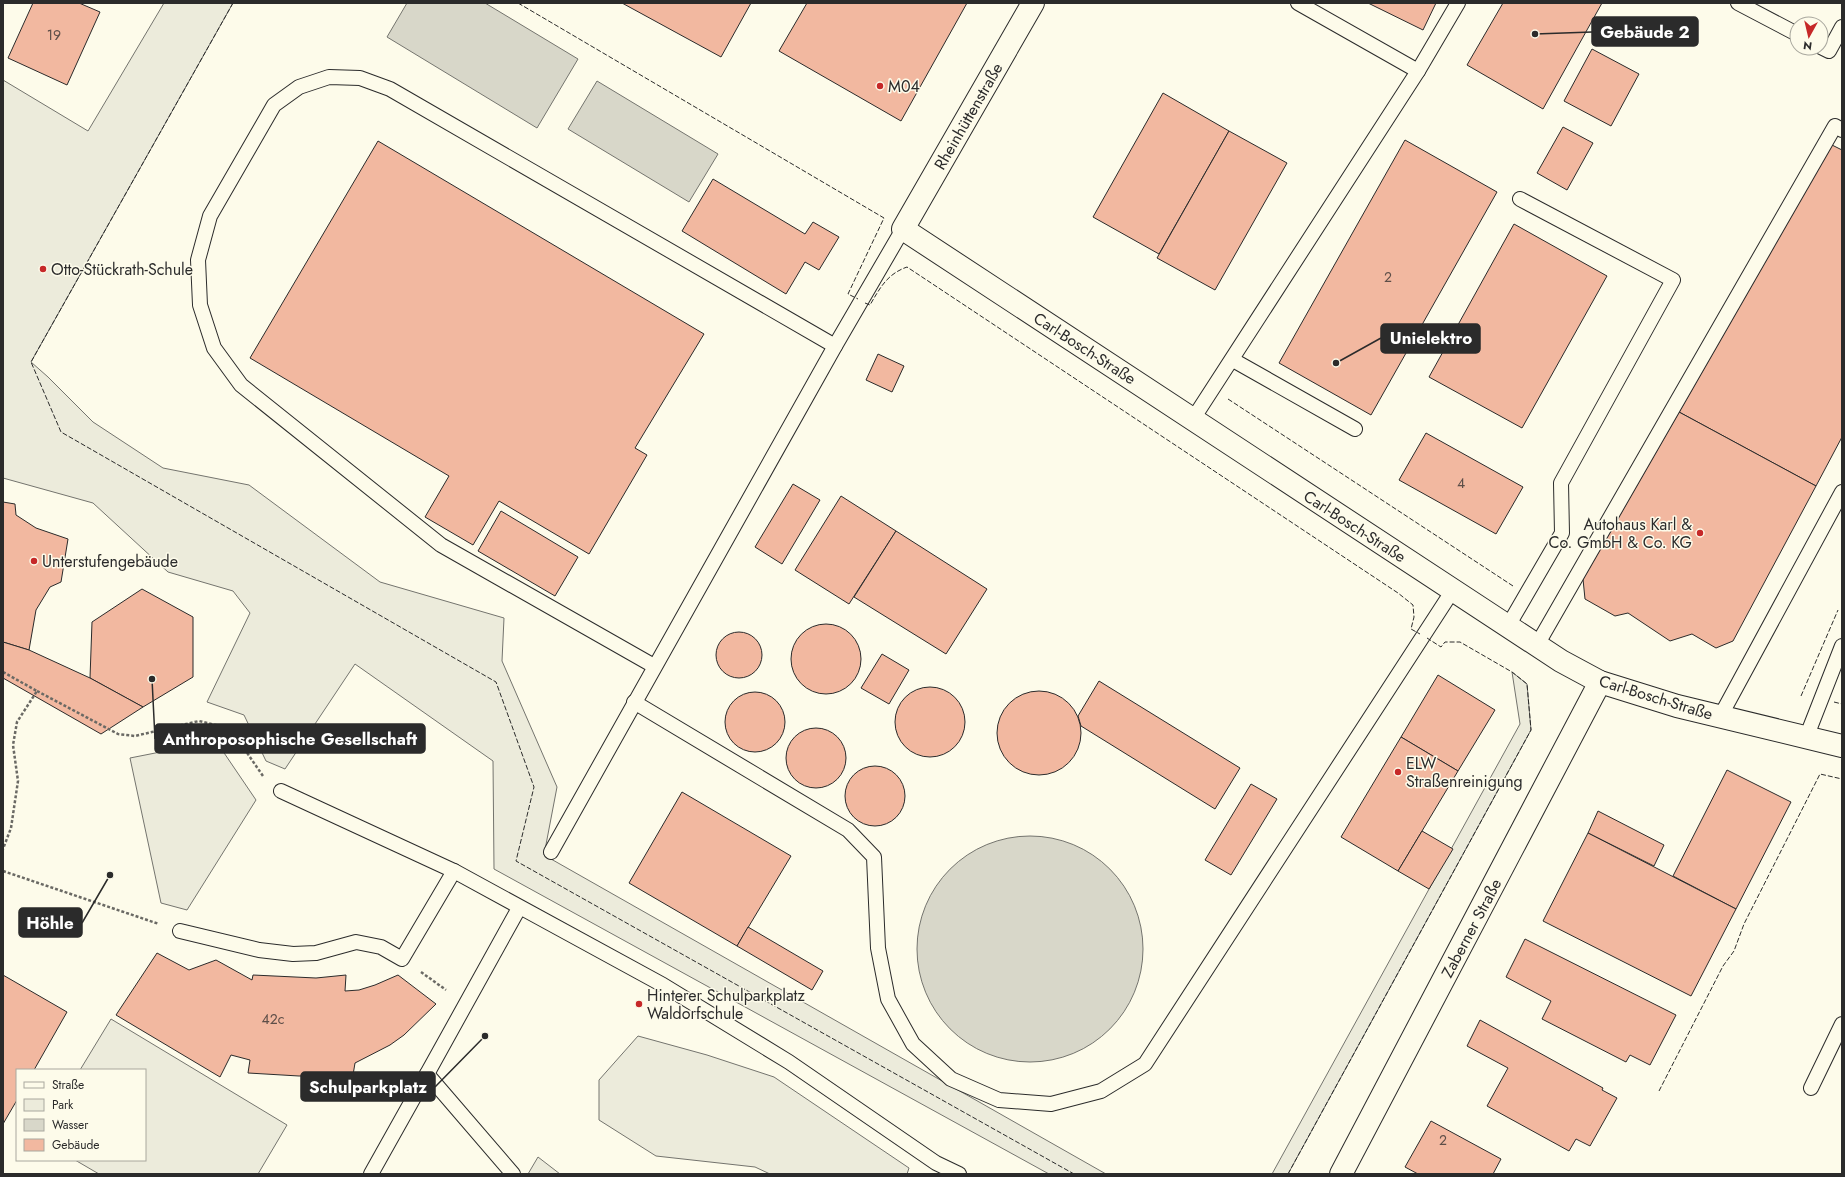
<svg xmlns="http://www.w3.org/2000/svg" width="1845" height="1177" viewBox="0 0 1845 1177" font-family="Jost,sans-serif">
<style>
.green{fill:#ecebdb;stroke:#74746e}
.water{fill:#d8d7c9;stroke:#74746e}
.building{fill:#f2b8a0;stroke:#2b2b2b}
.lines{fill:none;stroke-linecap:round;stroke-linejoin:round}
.lane-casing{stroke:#2b2b2b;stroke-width:16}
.street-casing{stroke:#2b2b2b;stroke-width:24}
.path{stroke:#6a6964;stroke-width:2.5;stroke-dasharray:3 2;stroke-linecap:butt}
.lane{stroke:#fdfbea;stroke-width:14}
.street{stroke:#fdfbea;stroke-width:22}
.fence{stroke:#2b2b2b;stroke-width:1;stroke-dasharray:5 2;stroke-linecap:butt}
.poi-dot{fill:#c62828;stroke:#fdfbea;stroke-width:1.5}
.labels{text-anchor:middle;stroke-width:3;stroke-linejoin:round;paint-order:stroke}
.number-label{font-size:14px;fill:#5d4e48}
.poi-label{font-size:16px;fill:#2b2b2b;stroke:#fdfbea;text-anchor:start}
.street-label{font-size:16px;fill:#2b2b2b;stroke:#fdfbea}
.leader{fill:none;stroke:#2b2b2b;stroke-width:1.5}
.callout-dot{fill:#2b2b2b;stroke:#fdfbea;stroke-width:1.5}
.callout{fill:#2b2b2b;stroke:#2b2b2b;stroke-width:1.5}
.callout-label{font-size:17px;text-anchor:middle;font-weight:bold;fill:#fff}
</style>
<rect width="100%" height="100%" fill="#fdfbea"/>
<g class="green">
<polygon points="164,3 233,3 31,362 48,377 93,422 163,468 249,485 380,582 504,618 502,661 557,787 544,855 1106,1174 1049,1174 494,869 493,761 355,664 285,769 266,761 244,715 207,702 250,613 233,591 168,572 93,503 3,478 3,80 88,131"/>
<polygon points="1512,672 1527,684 1531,730 1288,1174 1272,1174 1520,724"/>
<polygon points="216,741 256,800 187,910 161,903 130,758"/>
<polygon points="111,1019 287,1125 258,1174 99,1174 75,1160 145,1160 145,1070 80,1070"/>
<polygon points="638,1036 707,1055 774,1077 909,1168 907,1174 770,1174 755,1167 656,1156 599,1120 599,1080"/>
<polygon points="538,1157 560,1174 528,1174"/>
</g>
<g class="water">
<polygon points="407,3 485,3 578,59 537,128 387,37"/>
<polygon points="597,81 718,154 689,202 568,129"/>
<circle cx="1030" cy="949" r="113"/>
</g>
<g class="building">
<polygon points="33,3 79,3 100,12 67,85 8,58"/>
<polygon points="622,3 751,3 721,57"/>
<polygon points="807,3 967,3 901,121 779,51"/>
<polygon points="1368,3 1436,3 1423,30"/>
<polygon points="1503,3 1602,3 1543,109 1467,65"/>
<polygon points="1592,49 1639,74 1611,126 1564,101"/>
<polygon points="1163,93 1229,131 1159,254 1093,217"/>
<polygon points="1563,127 1593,143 1567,190 1537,173"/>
<polygon points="1229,131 1287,163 1215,290 1157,258"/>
<polygon points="1405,140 1497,192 1371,415 1279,363"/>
<polygon points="378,141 704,334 635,448 647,455 589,554 499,501 473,545 425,517 449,476 250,358"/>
<polygon points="1832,145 1842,150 1842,437 1816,486 1679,412"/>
<polygon points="713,179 805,234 813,222 839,237 819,270 805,262 786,294 682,231"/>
<polygon points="1514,224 1607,276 1522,428 1429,377"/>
<polygon points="878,354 904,366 892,392 866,380"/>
<polygon points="1679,412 1816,486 1733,641 1716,648 1692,634 1670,641 1628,613 1615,616 1585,599 1583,579"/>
<polygon points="1426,433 1523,487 1496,534 1399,480"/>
<polygon points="793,484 820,500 782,564 755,547"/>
<polygon points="841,496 896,531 849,604 795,570"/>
<polygon points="3,502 15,504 16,515 36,528 68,539 61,582 50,587 36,610 29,650 3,642"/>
<polygon points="501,511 578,557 555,596 478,551"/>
<polygon points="896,531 987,589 946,654 854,597"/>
<polygon points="142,589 193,617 193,677 143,707 90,678 92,622"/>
<circle cx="826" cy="659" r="35"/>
<circle cx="739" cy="655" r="23"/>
<polygon points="3,642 29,650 90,678 143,707 101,734 3,678"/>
<polygon points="882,654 909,670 889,704 861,688"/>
<polygon points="1438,675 1495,710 1458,771 1401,737"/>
<polygon points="1099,681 1240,768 1215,809 1081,726 1078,716"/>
<circle cx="930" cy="722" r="35"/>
<circle cx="1039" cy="733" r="42"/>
<circle cx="755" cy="722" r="30"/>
<circle cx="816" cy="758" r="30"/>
<polygon points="1401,737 1458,771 1398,871 1341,837"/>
<circle cx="875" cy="796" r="30"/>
<polygon points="1727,770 1791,802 1736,909 1673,876"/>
<polygon points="1251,784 1277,799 1231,875 1205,860"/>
<polygon points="682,792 791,856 737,946 629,883"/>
<polygon points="1598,811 1664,845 1654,866 1588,833"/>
<polygon points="1422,831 1453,849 1429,889 1398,871"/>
<polygon points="1588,833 1736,909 1691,996 1543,921"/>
<polygon points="748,927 823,971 812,990 737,946"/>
<polygon points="1525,939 1676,1015 1650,1065 1630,1055 1626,1062 1542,1019 1551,1001 1506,977"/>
<polygon points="157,953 189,970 216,960 252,980 253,975 316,978 346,975 345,991 359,990 375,985 398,975 436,1004 404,1035 390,1045 355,1063 353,1075 299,1076 248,1073 250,1060 231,1055 220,1077 116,1015"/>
<polygon points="3,975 67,1012 34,1070 17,1070 17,1100 3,1124"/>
<polygon points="1480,1020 1603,1088 1602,1090 1617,1098 1590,1146 1576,1139 1569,1151 1487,1106 1508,1068 1467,1046"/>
<polygon points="1431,1121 1501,1159 1493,1174 1418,1174 1405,1167"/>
</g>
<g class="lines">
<g class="lane-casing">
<g id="lane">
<polyline points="1298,3 1418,71"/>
<polyline points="1738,3 1797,34"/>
<polyline points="1821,47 1829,51 1842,27"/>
<polyline points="1233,360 1355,429"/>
<polyline points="1193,419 1418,71 1458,3"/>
<polyline points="1508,626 1562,533 1561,483 1673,280 1520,199"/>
<polyline points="1537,645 1835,126 1842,130"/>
<polyline points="654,666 441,545 241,385 214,348 200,305 198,260 210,216 274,105 299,87 329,77 360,78 390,89 835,346"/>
<polyline points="634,702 848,830 874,857 878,948 888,999 913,1044 951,1079 999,1100 1051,1104 1101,1091 1145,1064 1453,590"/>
<polyline points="1720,717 1842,492"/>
<polyline points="1806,738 1842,646"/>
<polyline points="281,791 454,871 663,985 789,1062 936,1163 959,1174"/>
<polyline points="551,852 835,346 903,229"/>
<polyline points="180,931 259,950 293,954 316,953 356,942 381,947 402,959 454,871"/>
<polyline points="1811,1088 1842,1024"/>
<polyline points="371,1174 427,1074"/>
<polyline points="513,1174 427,1074 519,908"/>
</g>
</g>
<g class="street-casing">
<g id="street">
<polyline points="1033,3 903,229 1561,661 1600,682 1677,706 1842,746"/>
<polyline points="1341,1174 1600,682"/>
</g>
</g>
<g class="path">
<polyline points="3,672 37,691 17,722 13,745 18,781 11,828 3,849"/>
<polyline points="37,691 118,734 135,736 199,721 224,727 243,747 263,776"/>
<polyline points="3,871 159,924"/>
<polyline points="421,972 446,990"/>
</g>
<use href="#lane" class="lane"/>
<use href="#street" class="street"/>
<g class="fence">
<polyline points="233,3 31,362 61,432 496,682 534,787 516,861 1074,1174"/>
<polyline points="518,3 884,218 848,294 858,299"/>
<path d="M865 303 870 305C880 288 887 274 907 267L1398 593 1413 605 1414 617 1411 629 1420 634"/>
<polyline points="1228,399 1513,586"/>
<polyline points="1801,696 1838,610"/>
<polyline points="1834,702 1842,704"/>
<polyline points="1659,1091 1723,966 1734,951 1744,924 1820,774 1842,779"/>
<polyline points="1288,1174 1531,730 1527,684 1512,672 1460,642 1445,642 1441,647 1427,638"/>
</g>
</g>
<g class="poi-dot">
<circle cx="880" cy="86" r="4"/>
<circle cx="43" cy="269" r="4"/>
<circle cx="1700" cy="533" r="4"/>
<circle cx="34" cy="561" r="4"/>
<circle cx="1398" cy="772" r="4"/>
<circle cx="639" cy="1004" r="4"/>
</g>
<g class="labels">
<g class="number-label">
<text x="54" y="40">19</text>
<text x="1388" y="282">2</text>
<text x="1461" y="488">4</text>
<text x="273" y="1024">42c</text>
<text x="1443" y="1145">2</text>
</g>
<g class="poi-label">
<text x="888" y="92">M04</text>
<text x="51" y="275">Otto-Stückrath-Schule</text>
<text x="1692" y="530" text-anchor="end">Autohaus Karl &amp;<tspan x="1692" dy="18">Co. GmbH &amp; Co. KG</tspan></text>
<text x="42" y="567">Unterstufengebäude</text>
<text x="1406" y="769">ELW<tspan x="1406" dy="18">Straßenreinigung</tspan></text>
<text x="647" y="1001">Hinterer Schulparkplatz<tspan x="647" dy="18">Waldorfschule</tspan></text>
</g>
<g class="street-label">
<text transform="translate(968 116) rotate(-60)" y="6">Rheinhüttenstraße</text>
<text transform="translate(1085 348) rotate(33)" y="6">Carl-Bosch-Straße</text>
<text transform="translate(1355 526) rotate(33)" y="6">Carl-Bosch-Straße</text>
<text transform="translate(1656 697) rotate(17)" y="6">Carl-Bosch-Straße</text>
<text transform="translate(1471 928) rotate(-62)" y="6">Zaberner Straße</text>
</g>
</g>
<path class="leader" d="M1535 34L1592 32M1336 363L1381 338M152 679L155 739M110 875L82 923M485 1036L435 1087"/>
<g class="callout-dot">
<circle cx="1535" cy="34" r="4"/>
<circle cx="1336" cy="363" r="4"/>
<circle cx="152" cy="679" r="4"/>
<circle cx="110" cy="875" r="4"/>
<circle cx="485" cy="1036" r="4"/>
</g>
<g class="callout">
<rect x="1592" y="17" width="106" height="29" rx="4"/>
<rect x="1381" y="324" width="99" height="29" rx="4"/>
<rect x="155" y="724" width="270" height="29" rx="4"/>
<rect x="19" y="908" width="63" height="29" rx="4"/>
<rect x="301" y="1072" width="134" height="29" rx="4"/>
</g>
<g class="callout-label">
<text x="1645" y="38">Gebäude 2</text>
<text x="1431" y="344">Unielektro</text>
<text x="290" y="745">Anthroposophische Gesellschaft</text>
<text x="50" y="929">Höhle</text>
<text x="368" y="1093">Schulparkplatz</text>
</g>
<rect width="1845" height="1177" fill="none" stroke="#2b2b2b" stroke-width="8"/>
<rect x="16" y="1069" width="130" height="92" fill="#fdfbea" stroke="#a9a89e"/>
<rect x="24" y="1082" width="20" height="6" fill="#fdfbea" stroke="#a9a89e"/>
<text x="52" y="1089" font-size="12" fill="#2b2b2b">Straße</text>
<rect x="24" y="1099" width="20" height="12" fill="#ecebdb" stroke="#a9a89e"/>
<text x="52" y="1109" font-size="12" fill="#2b2b2b">Park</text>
<rect x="24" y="1119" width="20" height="12" fill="#d8d7c9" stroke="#a9a89e"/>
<text x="52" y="1129" font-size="12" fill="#2b2b2b">Wasser</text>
<rect x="24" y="1139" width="20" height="12" fill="#f2b8a0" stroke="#a9a89e"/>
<text x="52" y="1149" font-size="12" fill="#2b2b2b">Gebäude</text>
<g transform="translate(1809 36) rotate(188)"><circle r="19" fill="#fdfbea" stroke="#a9a89e"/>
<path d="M0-3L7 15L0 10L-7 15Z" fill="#c62828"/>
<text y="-6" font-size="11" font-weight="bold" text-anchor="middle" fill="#2b2b2b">N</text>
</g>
</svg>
